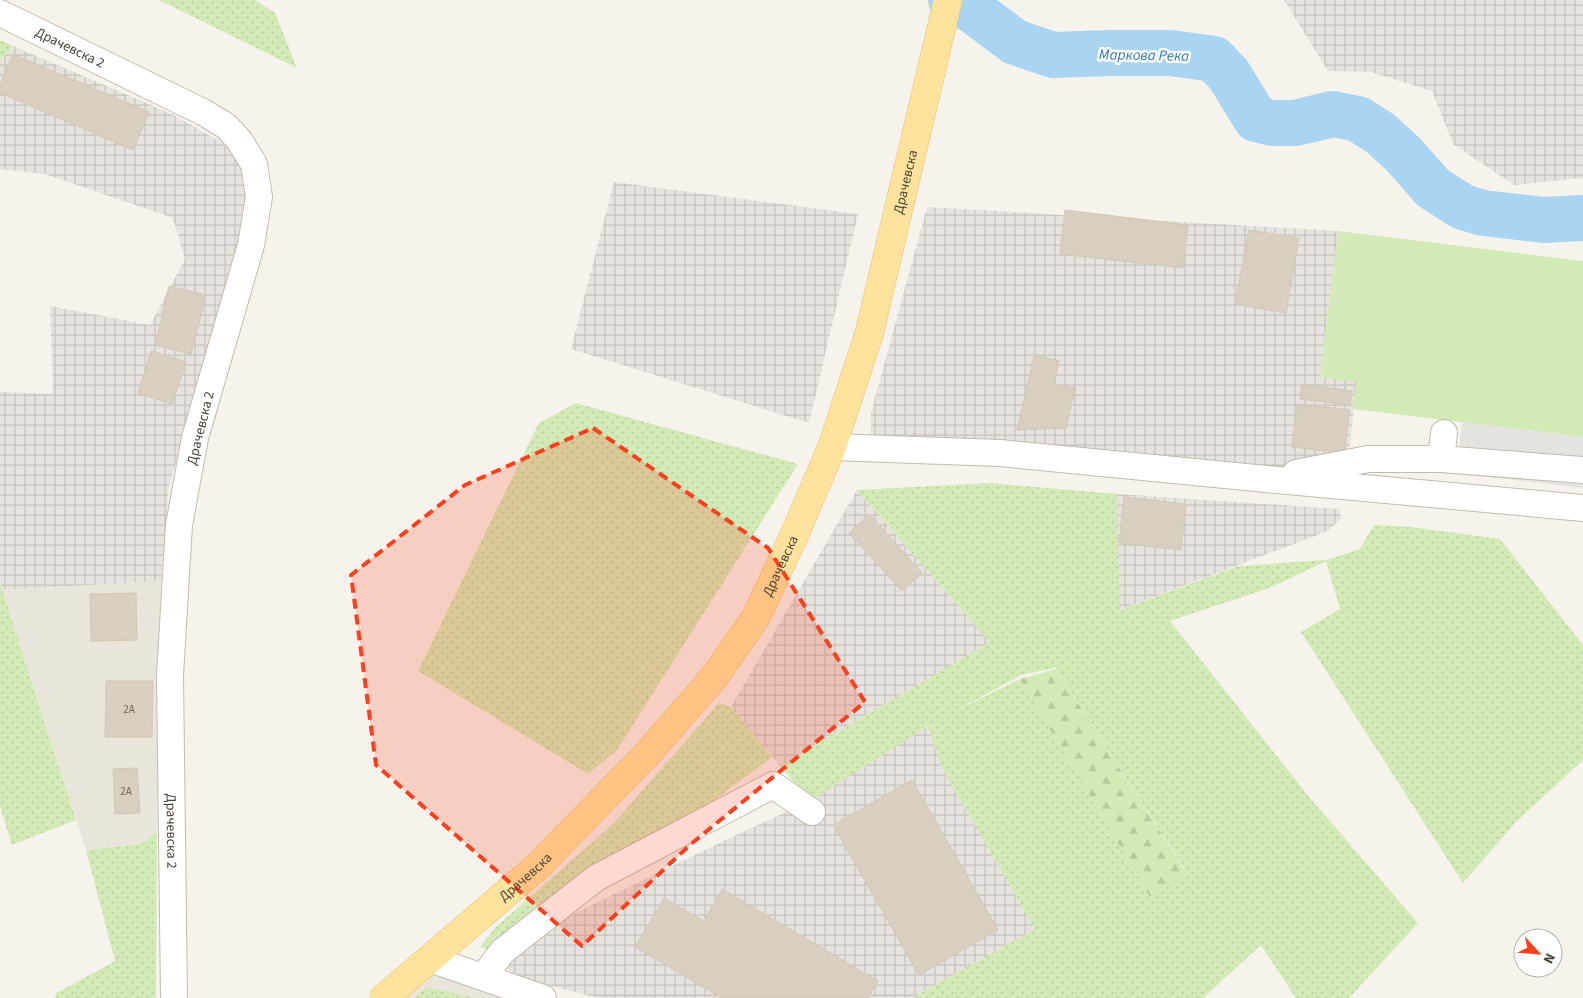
<svg xmlns="http://www.w3.org/2000/svg" width="1583" height="998" viewBox="0 0 1583 998" font-family="'Source Sans 3',sans-serif">
<style>
.residential{fill:#eae5da}
.industrial{fill:url(#industrial-grid)}
.grass{fill:url(#grass-dots);fill-rule:evenodd}
.forest{fill:url(#forest-firs)}
.pitch{fill:#d2eab5}
.parking{fill:#e5e3e0}
.lines{fill:none;stroke-linecap:round;stroke-linejoin:round}
.river{stroke:#a9d4f2;stroke-width:46}
.building{fill:#d8cfc1;stroke:#d3c7b4}
.minor-casing{stroke:#c2bbae;stroke-width:28}
.major-casing{stroke:#e6c16a;stroke-width:29}
.minor{stroke:#fff;stroke-width:26}
.major{stroke:#ffe39c;stroke-width:28}
.marked{fill:#fc3f1d;fill-opacity:0.2;stroke:#fc3f1d;stroke-width:4;stroke-dasharray:10 6;stroke-linejoin:round}
.labels{text-anchor:middle;stroke-width:5;stroke-linejoin:round;paint-order:stroke}
.number-label{font-size:11px;fill:#6e675b}
.street-label{font-size:14px;fill:#4b4439;stroke:#fff}
.water-label{font-size:15px;font-style:italic;fill:#2e7ab2;stroke:#fff}
</style>
<defs>
<pattern id="industrial-grid" width="8" height="8" patternUnits="userSpaceOnUse" patternTransform="scale(1.25)"><rect width="8" height="8" fill="#e6e2dd"/><path d="M0 4h8M4 0v8" fill="none" stroke="#c7c3be"/></pattern>
<pattern id="grass-dots" width="8" height="8" patternUnits="userSpaceOnUse" patternTransform="scale(1.25)"><rect width="8" height="8" fill="#d2eab5"/><path d="M2 2h.1M6 6h.1" fill="none" stroke="#b6ca9c" stroke-width="1.8" stroke-linecap="round"/></pattern>
<pattern id="forest-firs" width="22" height="20" patternUnits="userSpaceOnUse" patternTransform="scale(1.25)"><rect width="22" height="20" fill="#d2eab5"/><path d="M5 1l3.5 6h-7zM16 11l3.5 6h-7z" fill="#b6ca9c"/></pattern>
</defs>
<rect width="100%" height="100%" fill="#f6f3ec"/>
<g class="residential">
<polygon points="161,581 157,832 141,844 86,850 2,590"/>
<polygon points="428,974 527,998 396,998"/>
</g>
<g class="industrial">
<polygon points="1284,0 1583,0 1583,178 1514,185 1453,144 1432,91 1371,72 1328,71"/>
<polygon points="13,46 172,114 231,148 248,177 234,266 169,486 161,581 2,590 0,583 0,392 53,394 50,306 150,325 185,259 173,218 45,174 0,169 0,60"/>
<polygon points="614,182 858,214 809,423 571,349"/>
<polygon points="927,207 1338,231 1320,377 1357,382 1346,478 871,443 871,413"/>
<polygon points="857,490 990,642 780,766 731,707"/>
<polygon points="1117,494 1339,509 1341,518 1328,531 1119,610"/>
<polygon points="928,725 942,768 1035,929 912,998 598,998 517,977 505,965 536,932 728,839 810,801"/>
</g>
<g class="grass">
<polygon points="159,0 255,0 275,13 297,68"/>
<polygon points="0,40 13,46 0,60"/>
<polygon points="576,403 798,464 617,750 588,774 418,671 539,423"/>
<path d="M990 483 1117 494 1120 610 1238 566 1326 560 1360 549 1374 525 1411 527 1500 539 1583 645V760L1516 822 1463 883 1301 632 1340 609 1326 561 1272 587 1170 621 1310 798 1418 923 1349 998H1296L1261 945 1203 998H912L1035 929 942 768 928 726 810 801 780 766 990 642 857 490ZM1058 667 1056 669 1188 874 1150 897 1020 679 953 712 1021 675Z"/>
<polygon points="0,583 76,820 12,845 0,806"/>
<polygon points="719,703 731,707 772,757 670,833 495,951 480,947 496,927 613,824"/>
<polygon points="157,832 156,998 56,998 55,994 115,961 86,850 141,844"/>
<polygon points="430,988 475,998 414,998 425,989"/>
</g>
<polygon class="forest" points="1056,669 1188,875 1150,897 1020,679"/>
<polygon class="pitch" points="1338,231 1583,261 1583,437 1353,409 1356,382 1320,377"/>
<polygon class="parking" points="1462,422 1583,437 1583,488 1456,473"/>
<g class="lines">
<polyline class="river" points="951,0 972,10 1015,42 1053,55 1111,53 1171,53 1214,59 1229,75 1256,119 1272,123 1295,123 1333,114 1358,119 1380,133 1404,155 1433,188 1463,207 1483,213 1544,220 1583,218"/>
</g>
<g class="building">
<polygon points="13,54 149,112 133,150 0,93 0,84"/>
<polygon points="1065,210 1188,225 1183,268 1060,254"/>
<polygon points="1249,230 1299,238 1286,313 1235,304"/>
<polygon points="169,286 206,295 191,354 155,345"/>
<polygon points="151,351 186,362 172,404 138,393"/>
<polygon points="1034,355 1059,361 1054,384 1075,388 1066,428 1017,430"/>
<polygon points="1302,384 1352,391 1350,405 1300,399"/>
<polygon points="1297,404 1350,410 1344,453 1292,447"/>
<polygon points="1124,497 1186,504 1181,550 1119,543"/>
<polygon points="869,514 922,573 902,591 849,533"/>
<polygon points="136,593 137,640 91,641 90,594"/>
<polygon points="106,681 153,681 152,737 105,737"/>
<polygon points="137,768 140,813 115,814 113,769"/>
<polygon points="912,780 998,930 919,975 833,825"/>
<polygon points="722,889 878,981 868,998 722,998 635,947 664,898 704,921"/>
</g>
<g class="lines">
<g class="minor-casing">
<g id="minor">
<path id="s1" d="M0 13 203 112 226 126 239 140 254 164 259 197 251 245 195 438 179 525 170 675 174 998"/>
<polyline points="832,447 1000,453 1266,479 1583,508"/>
<polyline points="1441,459 1444,433"/>
<polyline points="1296,473 1368,459 1441,459 1583,470"/>
<polyline points="430,959 543,998"/>
<polyline points="483,977 503,951 596,878 773,785 812,812"/>
</g>
</g>
<g class="major-casing">
<g id="major">
<path id="s2" d="M384 998 537 867 649 752 715 676 756 617 793 538 832 447 869 334 948 0"/>
</g>
</g>
<use href="#minor" class="minor"/>
<use href="#major" class="major"/>
</g>
<path class="marked" d="M593 428 768 548 865 702 691 844 582 946 376 765 351 575 465 485Z"/>
<g class="labels">
<g class="number-label">
<text x="129" y="713">2А</text>
<text x="126" y="795">2А</text>
</g>
<g class="street-label">
<text dy="5" stroke="none"><textPath href="#s1" startOffset="78">Драчевска 2</textPath></text>
<text dy="5" stroke="none"><textPath href="#s2" startOffset="996">Драчевска</textPath></text>
<text transform="translate(200 428) rotate(-76)" y="5">Драчевска 2</text>
<text dy="5" stroke="none"><textPath href="#s2" startOffset="591">Драчевска</textPath></text>
<text dy="5" stroke="none"><textPath href="#s1" startOffset="978">Драчевска 2</textPath></text>
<text dy="5" stroke="none"><textPath href="#s2" startOffset="186">Драчевска</textPath></text>
</g>
<g class="water-label">
<text transform="translate(1144 55) rotate(1)" y="5">Маркова Река</text>
</g>
</g>
<g transform="translate(1538 953) rotate(116)"><circle r="24" fill="#ffffff" stroke="#b7b4b0"/>
<path d="M0-4L9 19L0 12L-9 19Z" fill="#fc3f1d"/>
<text y="-8" font-size="14" font-weight="bold" text-anchor="middle" fill="#4b4439">N</text>
</g>
</svg>
